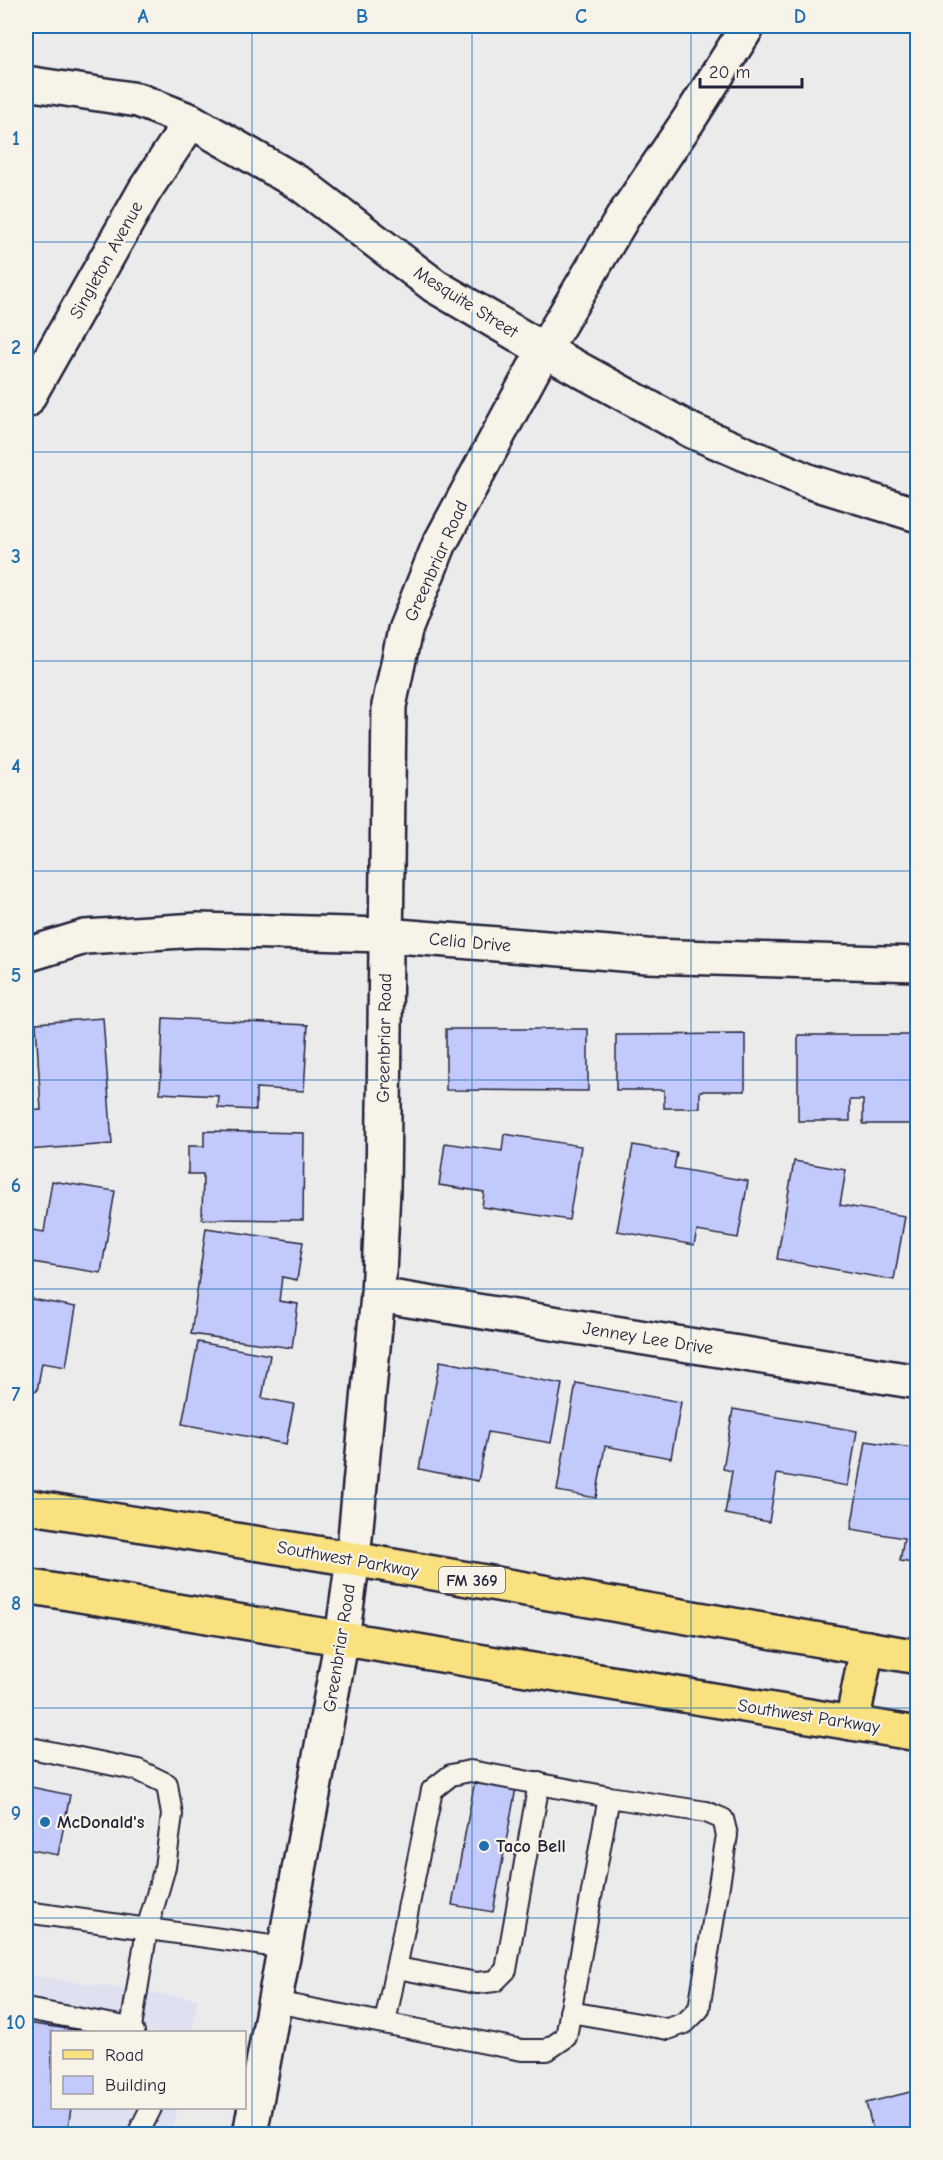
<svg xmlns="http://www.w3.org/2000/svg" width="943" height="2160" viewBox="0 0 943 2160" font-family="'Comic Neue',sans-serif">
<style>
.built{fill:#dfe1f1}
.building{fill:#c2cafc;stroke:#22223b;stroke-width:1.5}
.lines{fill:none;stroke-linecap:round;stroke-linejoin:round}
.lane-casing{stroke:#22223b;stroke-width:24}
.street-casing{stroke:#22223b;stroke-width:38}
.primary-casing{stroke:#22223b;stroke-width:38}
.lane{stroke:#f7f3e8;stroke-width:20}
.street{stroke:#f7f3e8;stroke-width:33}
.primary{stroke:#fae180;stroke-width:33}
.grid{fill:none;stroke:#1f6fb2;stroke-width:1.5;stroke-opacity:0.55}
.poi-dot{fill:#1f6fb2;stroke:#f7f3e8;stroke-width:2}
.labels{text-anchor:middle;stroke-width:4.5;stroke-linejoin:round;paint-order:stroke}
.shield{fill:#f7f3e8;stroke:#62616f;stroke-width:1.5}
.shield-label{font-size:16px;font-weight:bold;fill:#22223b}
.street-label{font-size:18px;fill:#22223b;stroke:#f7f3e8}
.poi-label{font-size:18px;font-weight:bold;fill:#22223b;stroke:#f7f3e8;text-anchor:start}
.neatline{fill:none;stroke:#1f6fb2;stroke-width:2}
.grid-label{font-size:20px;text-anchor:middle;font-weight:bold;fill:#1f6fb2}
</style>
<rect width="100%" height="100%" fill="#ecebec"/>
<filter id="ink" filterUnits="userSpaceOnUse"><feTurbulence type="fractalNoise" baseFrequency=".0167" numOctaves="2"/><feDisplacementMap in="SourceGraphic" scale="12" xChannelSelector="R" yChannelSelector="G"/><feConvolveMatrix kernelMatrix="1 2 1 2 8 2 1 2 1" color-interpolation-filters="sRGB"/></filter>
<g filter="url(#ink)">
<polygon class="built" points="26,1975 198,1999 192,2032 52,2032 52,2108 178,2108 170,2134 26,2134"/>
<g class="building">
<polygon points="103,1018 112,1144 26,1150 26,1111 41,1110 36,1023"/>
<polygon points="163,1018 308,1025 304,1091 256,1088 256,1110 218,1108 219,1096 160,1093"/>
<polygon points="446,1029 588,1029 588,1091 446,1090"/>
<polygon points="745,1034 745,1091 700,1091 700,1108 664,1108 664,1090 616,1090 616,1035"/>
<polygon points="798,1035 918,1035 918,1124 863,1124 863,1100 850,1100 850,1121 798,1121"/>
<polygon points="204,1131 304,1133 303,1220 202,1219 203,1174 188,1174 188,1146 204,1146"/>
<polygon points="504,1134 581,1146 569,1220 482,1207 484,1192 439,1185 445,1143 502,1151"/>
<polygon points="633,1145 677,1153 674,1168 748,1181 738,1238 697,1231 694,1245 617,1231"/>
<polygon points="794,1161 846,1170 840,1205 905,1216 894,1280 777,1259"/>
<polygon points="52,1181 115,1191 101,1273 26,1261 26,1229 44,1232"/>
<polygon points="206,1228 303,1242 297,1280 282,1277 279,1301 298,1304 292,1348 191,1334"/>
<polygon points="26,1298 76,1307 66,1367 42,1363 37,1391 26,1389"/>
<polygon points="198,1342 270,1355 262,1398 294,1404 286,1444 182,1424"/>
<polygon points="440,1361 562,1384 551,1443 488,1432 478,1481 419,1469"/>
<polygon points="576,1383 681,1402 671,1458 605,1446 596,1498 557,1491"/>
<polygon points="733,1409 857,1431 848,1486 777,1474 769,1522 725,1514 732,1471 723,1469"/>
<polygon points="866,1441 918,1449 912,1489 918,1490 918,1564 900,1561 904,1538 851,1529"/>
<polygon points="475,1780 516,1788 493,1912 452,1905"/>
<polygon points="26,1786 70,1795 58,1855 26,1849"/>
<polygon points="26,2023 83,2031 52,2032 52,2108 71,2108 67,2134 26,2131"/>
<polygon points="918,2090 918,2134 874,2134 866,2103"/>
</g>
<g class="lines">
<g class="lane-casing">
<g id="lane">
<polyline points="26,1747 138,1770 167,1784 172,1815 165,1867 147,1929 131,2028 134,2032"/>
<polyline points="26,1912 285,1948"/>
<polyline points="397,1968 477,1983 495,1981 506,1970 539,1783"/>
<polyline points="275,2002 522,2050 547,2050 566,2037 609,1797 470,1771 451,1775 432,1790 385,2023"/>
<polyline points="26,2009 131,2028"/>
<polyline points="570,2012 668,2029 685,2023 699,2009 727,1835 723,1819 706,1812 609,1797"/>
<polyline points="138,2134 151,2108"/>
</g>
</g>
<g class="street-casing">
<g id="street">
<polyline points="26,83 138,100 191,121 302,185 435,286 544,350 692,431 808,481 918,515"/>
<polyline points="26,401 145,190 191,121"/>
<polyline points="26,955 85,937 198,930 385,935 647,956 918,964"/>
<polyline points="378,1295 918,1382"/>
<polyline points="250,2134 342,1638 353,1559 378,1295 383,1190 389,706 405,630 439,545 544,350 623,217 688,121 748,26"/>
</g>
</g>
<g class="primary-casing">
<g id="primary">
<polyline points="26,1506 353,1559 918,1657"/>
<polyline points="26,1586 918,1734"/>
<polyline points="852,1723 867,1648"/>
</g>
</g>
<use href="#lane" class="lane"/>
<use href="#street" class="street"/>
<use href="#primary" class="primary"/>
</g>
</g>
<path class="grid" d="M252 26V2134M472 26V2134M691 26V2134M26 242H918M26 452H918M26 661H918M26 871H918M26 1080H918M26 1289H918M26 1499H918M26 1708H918M26 1918H918"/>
<g class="poi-dot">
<circle cx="45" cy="1822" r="6"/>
<circle cx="484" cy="1846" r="6"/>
</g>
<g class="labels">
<rect class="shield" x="439" y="1567" width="66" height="26" rx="4.5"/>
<g class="shield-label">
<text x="472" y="1586">FM 369</text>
</g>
<g class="street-label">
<text transform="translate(106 260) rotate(-61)" y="6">Singleton Avenue</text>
<text transform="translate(466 302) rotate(32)" y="6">Mesquite Street</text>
<text transform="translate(436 561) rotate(-66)" y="6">Greenbriar Road</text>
<text transform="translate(470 942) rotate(5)" y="6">Celia Drive</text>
<text transform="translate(384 1038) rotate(-89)" y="6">Greenbriar Road</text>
<text transform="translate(648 1338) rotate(9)" y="6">Jenney Lee Drive</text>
<text transform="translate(348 1559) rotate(10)" y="6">Southwest Parkway</text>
<text transform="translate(339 1648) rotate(-81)" y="6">Greenbriar Road</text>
<text transform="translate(809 1716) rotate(9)" y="6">Southwest Parkway</text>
</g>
<g class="poi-label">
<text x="57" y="1828">McDonald's</text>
<text x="496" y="1852">Taco Bell</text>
</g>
</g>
<rect width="943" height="2160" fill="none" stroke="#f7f3e8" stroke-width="66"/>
<rect x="51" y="2031" width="195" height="78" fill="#f7f3e8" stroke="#a29fa3" stroke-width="1.5"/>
<rect x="63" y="2050" width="30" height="9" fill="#fae180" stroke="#a29fa3" stroke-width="1.5"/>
<text x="105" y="2061" font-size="18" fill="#22223b">Road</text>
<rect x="63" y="2076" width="30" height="18" fill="#c2cafc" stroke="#a29fa3" stroke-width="1.5"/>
<text x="105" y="2091" font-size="18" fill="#22223b">Building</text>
<path d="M700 78v9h102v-9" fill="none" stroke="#22223b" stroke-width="3"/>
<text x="709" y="78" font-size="18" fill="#22223b" stroke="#f7f3e8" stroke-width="4.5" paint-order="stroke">20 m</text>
<rect x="33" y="33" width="877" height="2094" class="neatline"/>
<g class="grid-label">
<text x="143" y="23">A</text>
<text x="362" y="23">B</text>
<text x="581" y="23">C</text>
<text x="800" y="23">D</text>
<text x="16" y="145">1</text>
<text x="16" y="354">2</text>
<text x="16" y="563">3</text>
<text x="16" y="773">4</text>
<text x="16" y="982">5</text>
<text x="16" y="1192">6</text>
<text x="16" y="1401">7</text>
<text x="16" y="1610">8</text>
<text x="16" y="1820">9</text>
<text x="16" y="2029">10</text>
</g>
</svg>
